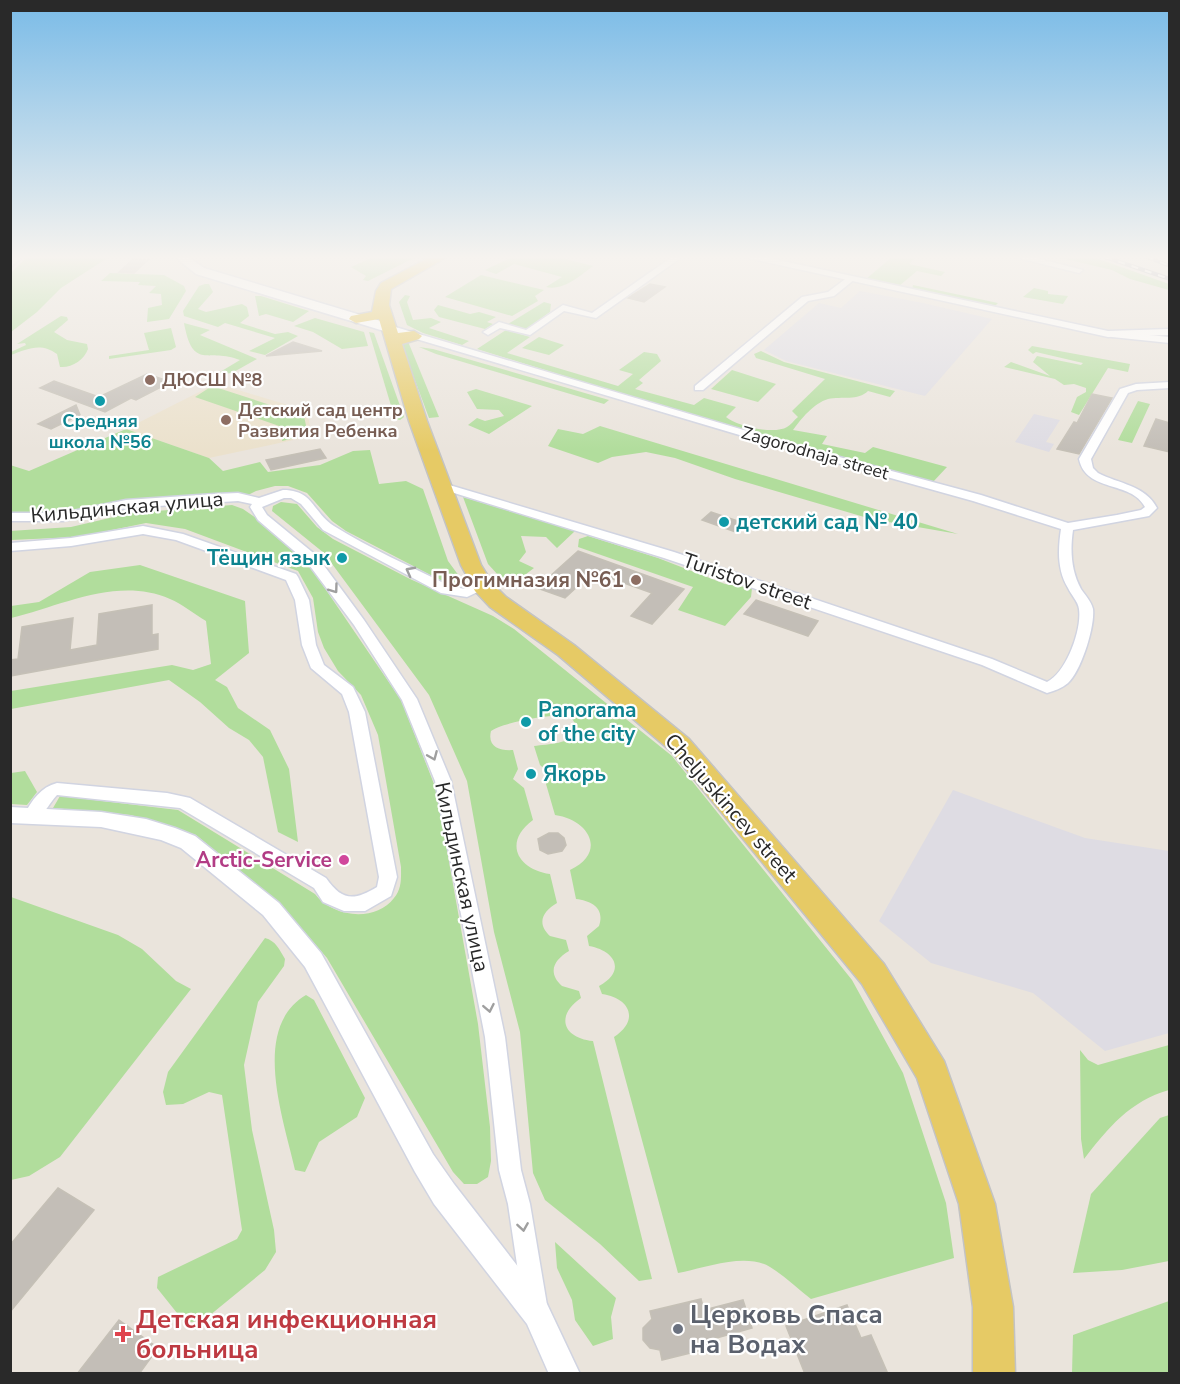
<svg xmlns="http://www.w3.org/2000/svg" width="1180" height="1384" viewBox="0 0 1180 1384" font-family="'Nunito Sans',sans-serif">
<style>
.industrial{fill:#dedce3}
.education{fill:#ebe1cc}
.green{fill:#b1dd9c}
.building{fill:#c3beb7;stroke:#c5c0b6;stroke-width:1.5}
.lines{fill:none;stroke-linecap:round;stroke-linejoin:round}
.minor-casing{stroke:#d1d4e1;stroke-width:3}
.tertiary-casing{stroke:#d1d4e1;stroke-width:3}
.secondary-casing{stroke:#d1d4e1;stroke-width:3}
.primary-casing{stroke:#c3c3c3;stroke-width:3}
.minor{fill:#fff;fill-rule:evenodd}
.tertiary{fill:#fff;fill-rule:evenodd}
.secondary{fill:#fff;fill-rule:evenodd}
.primary{fill:#e6ca65;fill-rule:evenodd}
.rail-casing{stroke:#9fa1b2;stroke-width:4}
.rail{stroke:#fff;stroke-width:2;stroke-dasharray:7;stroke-linecap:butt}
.oneway{stroke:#9f9f9f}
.education-dot{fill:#8d6e63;stroke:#fff;stroke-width:2}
.culture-dot{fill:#0f9aa8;stroke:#fff;stroke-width:2}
.hotel-dot{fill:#d1479c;stroke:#fff;stroke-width:2}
.worship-dot{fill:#6b7280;stroke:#fff;stroke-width:2}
.health-dot{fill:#e0444e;stroke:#fff;stroke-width:2}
.labels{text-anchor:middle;stroke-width:4.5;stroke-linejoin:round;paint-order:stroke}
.far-education-label{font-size:18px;font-weight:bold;fill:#785e54;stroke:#fff;text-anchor:start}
.far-culture-label{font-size:18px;font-weight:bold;fill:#0d838f;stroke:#fff}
.far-street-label{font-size:18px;fill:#292929;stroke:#fff}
.street-label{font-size:21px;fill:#292929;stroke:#fff}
.culture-label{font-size:21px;font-weight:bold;fill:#0d838f;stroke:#fff;text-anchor:start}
.education-label{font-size:21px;font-weight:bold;fill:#785e54;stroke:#fff;text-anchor:end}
.hotel-label{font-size:21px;font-weight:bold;fill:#b23c85;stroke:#fff;text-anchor:end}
.near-worship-label{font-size:26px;font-weight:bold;fill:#5b616d;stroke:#fff;text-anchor:start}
.near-health-label{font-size:26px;font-weight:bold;fill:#be3a42;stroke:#fff;text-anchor:start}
</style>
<rect width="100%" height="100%" fill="#eae4dc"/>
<g class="industrial">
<polygon points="860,291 923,303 992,319 925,396 786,361 764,350 819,303 841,308"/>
<polygon points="1034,414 1060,420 1046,442 1054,444 1049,452 1015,442"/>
<polygon points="953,790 1085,838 1169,851 1169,1033 1105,1051 1033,993 931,963 879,921"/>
</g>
<polygon class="education" points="222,385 307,411 312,436 209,458 126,429 211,386"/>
<g class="green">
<polygon points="27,257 109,257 61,288 37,312 11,332 11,273"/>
<polygon points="373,257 416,257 368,281 363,280 366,276 351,267"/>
<path d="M512 257H558L593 266C580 276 563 291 546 287L562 277 514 264 496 274 485 270Z"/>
<polygon points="892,257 915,258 909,264 945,272 941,276 917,271 899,286 866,279"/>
<polygon points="1093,257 1169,284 1169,290 1130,279 1112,270 1061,258"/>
<polygon points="110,273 164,275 184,286 186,291 169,319 147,322 148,308 162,305 161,294 149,293 156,286 138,285 140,282 101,281"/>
<polygon points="481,275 544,290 535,296 538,301 512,316 445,297"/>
<polygon points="205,284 209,284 213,292 198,309 206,312 242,304 247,307 249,316 240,323 275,334 288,332 298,336 265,355 249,351 275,338 225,323 218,327 184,316 183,311 199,286"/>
<polygon points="913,285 998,303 994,307 912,289"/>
<polygon points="1034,288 1048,291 1048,294 1068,296 1063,304 1023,297"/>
<polygon points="405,295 410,296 407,302 413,320 431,318 441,322 429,328 469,341 462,345 423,333 407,325 399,302"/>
<polygon points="255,296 261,296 309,311 293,322 266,314 259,316"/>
<polygon points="544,302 551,304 550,312 526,330 508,324"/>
<polygon points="438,305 470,314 479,312 496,317 487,322 493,324 485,329 439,317 434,310"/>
<path d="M61 316 67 317 68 320 54 332 67 340 87 344 88 349C84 360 72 368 60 367L57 354C41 342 27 349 11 355V352L26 345 25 343 17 344Z"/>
<polygon points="315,318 364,332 368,346 342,349 313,332 294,326"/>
<path d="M184 323 210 330 200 335 257 359 232 373 222 374 220 372 240 360C208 347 193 372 184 323Z"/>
<polygon points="171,328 176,347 171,350 109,359 109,356 149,350 144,333"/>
<path d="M506 330 530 337 507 353 618 386 633 374 619 370 644 352 657 354 661 361 639 380 643 383 635 389 694 405 704 398 736 407 726 417C736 426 774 435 787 427 791 425 794 420 798 417L792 411 825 379 756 358 754 354 761 351 784 362 895 391 890 397 868 391C858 401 842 396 828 399 814 403 801 419 793 430L827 436 822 444 865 453 873 447 947 467 932 483 895 473V471L709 421 477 349Z"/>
<polygon points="369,332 374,333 404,417 400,420 395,419"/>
<polygon points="539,337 564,345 549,355 522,348"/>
<polygon points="407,339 439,417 429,418 400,340"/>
<polygon points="1032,346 1130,364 1128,372 1108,368 1079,415 1071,412 1077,397 1086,392 1086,388 1074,384 1064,385 1055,379 1004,367 1011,362 1050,376 1033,362 1037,356 1081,365 1083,363 1036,352 1033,354 1028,350"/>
<polygon points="419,347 433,349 609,400 604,404 436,354"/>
<polygon points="732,370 776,384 758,402 711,389"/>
<polygon points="212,386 304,416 308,435 282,441 285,428 195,397"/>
<polygon points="476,389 532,406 489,434 468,425 477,418 485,421 504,416 499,410 477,409 467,392"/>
<polygon points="1138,401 1150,404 1132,443 1118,440"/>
<polygon points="600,426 958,534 871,519 735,479 675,458 646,452 612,457 598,463 548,446 558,429 583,434"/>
<polygon points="126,429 209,458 223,471 260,462 268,472 320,465 353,451 370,450 379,484 406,481 423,489 448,561 462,580 459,584 444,582 346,531 332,521 307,493 288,486 275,486 256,491 240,499 135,503 71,517 11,519 10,465 29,471"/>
<polygon points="463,497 575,531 557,548 546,537 521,536 526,552 519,561 534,568 509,587 488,564"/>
<path d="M281 502 297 504 317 527 333 539 410 579 493 616 514 629 672 756 852 980 903 1073 946 1203 954 1258 811 1299C798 1289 785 1276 770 1267 745 1252 705 1268 678 1273L614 1037C640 1020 630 998 602 994L599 986C626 971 616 951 589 946L587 936 599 926C605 908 592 901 576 899L570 870C607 853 590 820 555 815L546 784 550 774 540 765 534 746C548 744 571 744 578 731 575 724 574 718 567 716 553 713 501 723 491 731 487 747 500 751 513 750L518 769 513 779 524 788 533 820C503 842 517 869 550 874L557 903C543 911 536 923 550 936L566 940 569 951C554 960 547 972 562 986L579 991 581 998C555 1016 563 1038 593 1041L652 1279 639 1281 600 1244 545 1200 533 1173 520 1032 494 932 467 781 429 695 324 553 272 511 273 506Z"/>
<path d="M232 505 243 509 256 518 307 562 401 700 436 789 478 1024 490 1127 491 1161 488 1177 477 1184H464L453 1172 327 958 283 907 196 835 131 815 53 808 60 796 178 810 315 894C332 917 375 923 394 898 402 889 401 878 401 867L378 735 361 695 338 671 324 648 318 632 313 598 298 571 185 529 146 523 78 537 11 540 10 531 71 527 131 513Z"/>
<polygon points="588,536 658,558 725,584 752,588 751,597 725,626 678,610 693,587 578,547 579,539"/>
<path d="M140 565 245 601 249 653 215 680 227 687 238 708 270 730 289 769 298 842 278 832 263 757 249 740 229 728 200 702 169 680 11 709V691L172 665 193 670 211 664 206 621C194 614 182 604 170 599 117 576 62 606 11 618V606L39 602 90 572Z"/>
<polygon points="25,771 37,792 27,805 11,804 11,773"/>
<polygon points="11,897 118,935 142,949 176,981 191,989 60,1157 29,1176 11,1180"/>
<path d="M265 938C276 941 279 949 285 959L284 966 258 1002 244 1065 252 1130 274 1230 276 1252 265 1270 204 1320 185 1323 157 1288 158 1277 237 1239 242 1230 222 1095 209 1092 183 1104 166 1105 163 1092 168 1072Z"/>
<path d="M306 995 314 1000 365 1098 357 1117 319 1142 305 1172 295 1170C284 1120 250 1028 306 995Z"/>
<path d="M1169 1045V1090C1130 1101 1108 1128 1084 1159L1081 1139 1080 1050 1088 1060 1098 1065Z"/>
<polygon points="1169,1115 1169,1261 1122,1270 1073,1273 1091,1194 1160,1118"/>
<polygon points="555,1242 616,1298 611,1317 613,1339 593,1346 575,1320 572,1300 557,1268"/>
<polygon points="1169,1301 1169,1373 1072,1373 1073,1335"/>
</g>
<g class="building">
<polygon points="133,259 148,260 134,273 119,272"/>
<polygon points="650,284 665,287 644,302 628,298"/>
<polygon points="293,342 322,351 266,356"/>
<polygon points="147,374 171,382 136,400 131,398 105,412 40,388 54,381 99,397"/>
<polygon points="1092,394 1112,398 1079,454 1057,449 1074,422 1077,423"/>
<polygon points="76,405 80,415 51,429 38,424"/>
<polygon points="1156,419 1170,423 1170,452 1144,446"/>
<polygon points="320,449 326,458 271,470 266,460"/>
<polygon points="711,512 747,524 738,533 702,520"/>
<polygon points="578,551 684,589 652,624 631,616 652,593 593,572 565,598 537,588"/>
<polygon points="756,600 818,621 808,636 744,614"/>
<polygon points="152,605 152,635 158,634 158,649 10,676 10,660 18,659 22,627 73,618 70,650 97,645 99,614"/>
<polygon points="549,833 558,833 564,838 566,845 562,851 548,854 540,850 538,839"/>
<polygon points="58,1188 94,1210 10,1312 10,1245"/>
<polygon points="701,1299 704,1310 743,1300 752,1328 713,1339 715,1347 662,1360 660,1350 650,1348 643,1340 643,1328 652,1319 650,1311"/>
<polygon points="847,1305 861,1338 871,1335 888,1374 805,1374 786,1326"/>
<polygon points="119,1320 158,1348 139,1374 77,1374"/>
</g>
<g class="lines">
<g class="minor-casing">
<g id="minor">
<polygon points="672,257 682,257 596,318 564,311 530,335 500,328 488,335 483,332 499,322 526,330 563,305 592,313"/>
<polygon points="1014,257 1032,257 1083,270 1079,273"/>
<polygon points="848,277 855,279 834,296 808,301 703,390 695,390 695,386 802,297 828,292"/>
<path d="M386 326H392L791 444 981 495 1068 523 1117 515 1141 510 1145 507C1131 480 1086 493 1079 459L1120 389 1136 384 1170 382V388L1137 390 1128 393 1091 459 1093 468 1098 473C1119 484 1145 485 1157 508L1149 516 1073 530C1070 550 1071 571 1081 589 1085 595 1091 601 1093 609 1095 627 1081 671 1068 683 1062 688 1054 691 1047 693L982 665 664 558 438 488 436 486 442 482 446 484 674 552 992 659 1047 682C1066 673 1082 630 1079 609 1078 601 1071 595 1068 588 1057 570 1058 549 1061 529L973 501 783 448 386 330Z"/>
<polygon points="1115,332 1170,337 1170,343 1112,337 1110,335"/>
<path d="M283 490C314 490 312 512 334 526 370 549 411 566 449 586L465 589 483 582 490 586 467 597 441 593 323 530 301 504 291 498H284L262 507 267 515 317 556 364 620 417 699 451 781 505 1037 521 1170 530 1204 547 1305 544 1314 535 1317 526 1314 523 1305 508 1204 499 1170 485 1037 435 781 402 700 354 625 307 562 258 520 250 507 252 504 238 501 126 508 63 521H10V513H63L126 500 215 494 238 493 259 498Z"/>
<path d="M143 526 183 534 296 574 298 577 309 600 316 645 324 665 353 687 365 712 397 877 391 896 365 911H344L323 902 314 888 180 808 57 795C48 804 41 824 26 820L24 815C32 800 41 787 57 783L167 793 190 798 326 878C342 901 354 901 377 887L379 877 349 712 342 694 311 668 302 645 295 600 286 580 176 540 143 534 71 546 10 551V543L71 538Z"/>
</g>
</g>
<g class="tertiary-casing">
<g id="tertiary">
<polygon points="22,257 10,267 11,257"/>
<polygon points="743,257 764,257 1108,331 1170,329 1170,335 1108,337"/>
<polygon points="10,807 101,812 146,819 175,828 195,836 279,903 321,953 433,1154 454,1184 547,1304 580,1374 549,1374 527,1324 434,1204 415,1172 305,967 263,915 181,848 161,840 101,827 10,823"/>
</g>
</g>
<g class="secondary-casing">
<polygon id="secondary" points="175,257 188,257 204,268 394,325 396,328 389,332 384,331 196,274"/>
</g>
<g class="primary-casing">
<polygon id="primary" points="430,257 447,257 391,289 389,305 398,333 414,331 422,336 419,339 402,344 427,421 481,565 492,583 506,597 574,645 689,739 884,964 944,1061 995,1204 1013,1307 1015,1374 973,1374 973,1307 959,1204 917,1078 862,984 671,751 558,655 490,607 475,591 461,565 409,421 379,319 356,323 349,319 351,316 372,312 376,291 381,283"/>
</g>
<use href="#minor" class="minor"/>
<use href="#tertiary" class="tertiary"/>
<use href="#secondary" class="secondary"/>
<use href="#primary" class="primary"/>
<g class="rail-casing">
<g id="rail">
<polyline points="1105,257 1170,279"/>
<polyline points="1147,257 1170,266"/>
</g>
</g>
<use href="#rail" class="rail"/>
</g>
<defs><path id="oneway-chevron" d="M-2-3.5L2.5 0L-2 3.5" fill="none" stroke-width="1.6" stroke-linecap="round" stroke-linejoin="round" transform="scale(1.5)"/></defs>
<g class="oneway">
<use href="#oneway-chevron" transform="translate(410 571) rotate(-152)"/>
<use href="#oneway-chevron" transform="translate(334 589) rotate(54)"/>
<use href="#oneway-chevron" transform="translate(433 756) rotate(67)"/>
<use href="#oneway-chevron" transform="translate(489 1008) rotate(79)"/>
<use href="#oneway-chevron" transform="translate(523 1227) rotate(81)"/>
</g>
<linearGradient id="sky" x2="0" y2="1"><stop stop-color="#7abbe7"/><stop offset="0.57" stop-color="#f6f3ef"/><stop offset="1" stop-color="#f6f3ef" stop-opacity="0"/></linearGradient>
<rect width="1180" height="451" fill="url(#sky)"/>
<g class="education-dot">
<circle cx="150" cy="380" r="6"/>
<circle cx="226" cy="420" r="6"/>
<circle cx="636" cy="580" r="6"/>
</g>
<g class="culture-dot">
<circle cx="100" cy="401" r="6"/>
<circle cx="724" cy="522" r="6"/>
<circle cx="342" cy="558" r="6"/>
<circle cx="526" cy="722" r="6"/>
<circle cx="531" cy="774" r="6"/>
</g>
<circle class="hotel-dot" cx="344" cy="860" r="6"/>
<circle class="worship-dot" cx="678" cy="1329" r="6"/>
<path class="health-dot" d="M120 1325h6v6h6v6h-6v6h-6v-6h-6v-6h6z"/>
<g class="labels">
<g class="far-education-label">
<text x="162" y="386">ДЮСШ №8</text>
<text x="238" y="416">Детский сад центр<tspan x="238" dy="21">Развития Ребенка</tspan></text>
</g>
<g class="far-culture-label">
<text x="100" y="427">Средняя<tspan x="100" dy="21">школа №56</tspan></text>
</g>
<g class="far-street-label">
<text transform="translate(815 453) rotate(16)" y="6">Zagorodnaja street</text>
</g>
<g class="street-label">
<text transform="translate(127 507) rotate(-5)" y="7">Кильдинская улица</text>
<text transform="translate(747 581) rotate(19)" y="7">Turistov street</text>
<text transform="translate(731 808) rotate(49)" y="7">Cheljuskincev street</text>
<text transform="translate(462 877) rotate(78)" y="7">Кильдинская улица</text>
</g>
<g class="culture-label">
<text x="736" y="529">детский сад № 40</text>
<text x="330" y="565" text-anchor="end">Тёщин язык</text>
<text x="538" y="717">Panorama<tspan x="538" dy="24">of the city</tspan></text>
<text x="543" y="781">Якорь</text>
</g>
<g class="education-label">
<text x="624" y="587">Прогимназия №61</text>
</g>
<g class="hotel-label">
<text x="332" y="867">Arctic-Service</text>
</g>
<g class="near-worship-label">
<text x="690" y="1323">Церковь Спаса<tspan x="690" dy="30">на Водах</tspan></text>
</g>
<g class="near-health-label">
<text x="136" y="1328">Детская инфекционная<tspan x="136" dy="30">больница</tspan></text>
</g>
</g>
<rect width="1180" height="1384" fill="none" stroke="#292929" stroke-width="24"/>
</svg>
